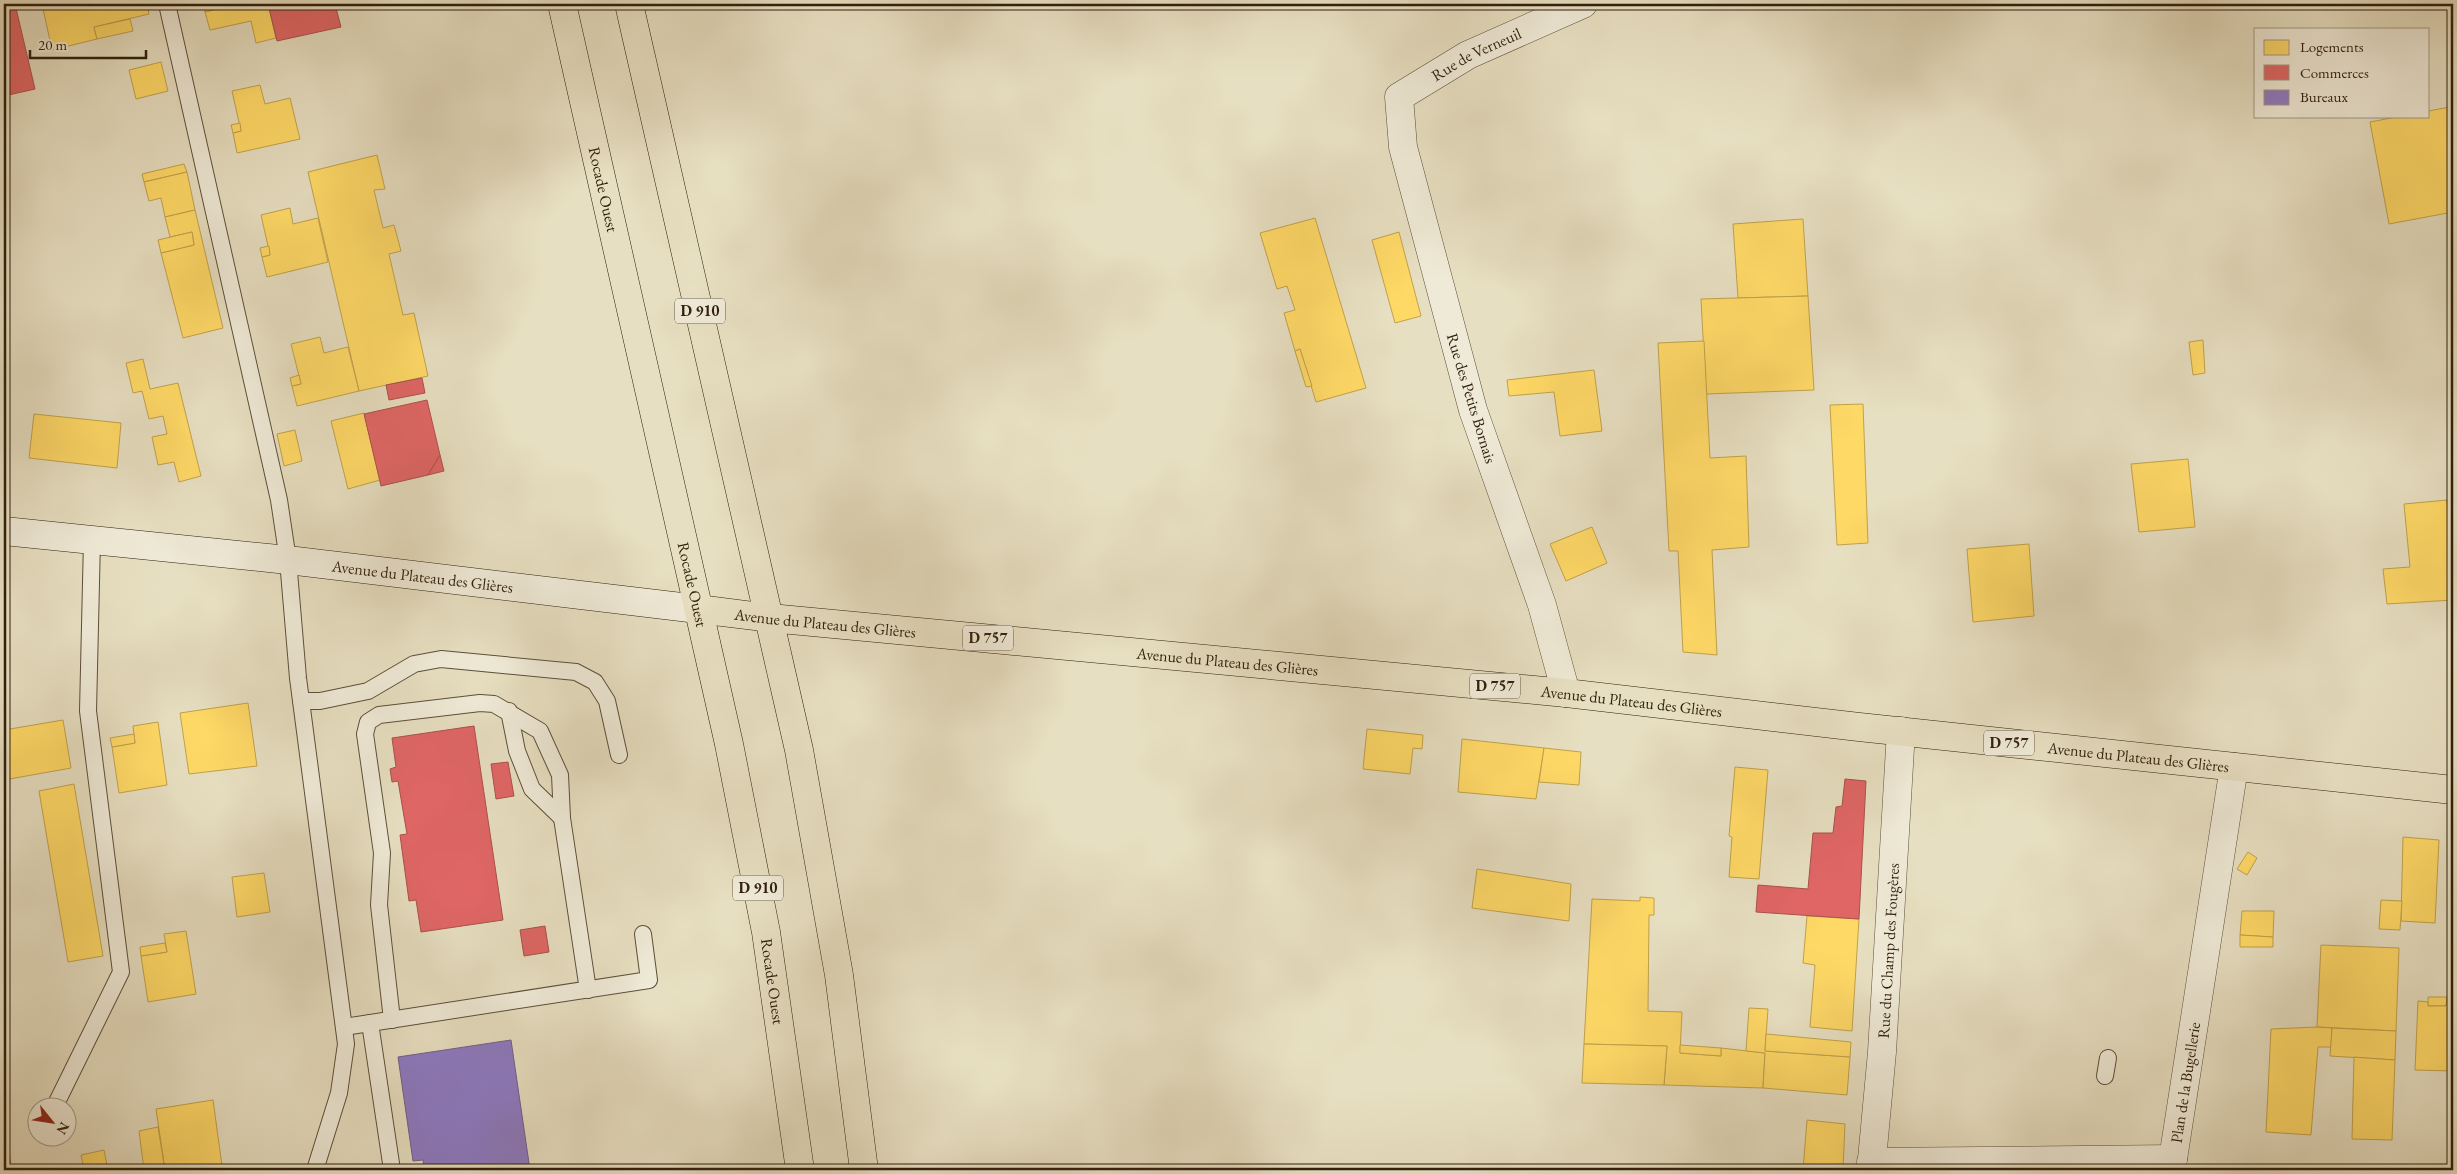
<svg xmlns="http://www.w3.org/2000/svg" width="2457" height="1174" viewBox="0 0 2457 1174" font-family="'EB Garamond',serif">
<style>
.homes{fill:#ffd966;stroke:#c1a14b}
.shops{fill:#e06666;stroke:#ab514b}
.offices{fill:#8e7cc3;stroke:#72608c}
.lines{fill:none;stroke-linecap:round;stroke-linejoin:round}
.lane-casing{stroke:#5d4f39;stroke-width:18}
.street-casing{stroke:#5d4f39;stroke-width:29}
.secondary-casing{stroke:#2f1f0c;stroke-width:29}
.primary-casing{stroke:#2f1f0c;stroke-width:29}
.lane{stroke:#efead7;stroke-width:16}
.street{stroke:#efead7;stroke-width:28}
.secondary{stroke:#efead7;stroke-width:28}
.primary{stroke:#e7dfc1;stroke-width:28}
.labels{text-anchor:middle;stroke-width:5;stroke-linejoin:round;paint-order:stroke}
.shield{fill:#efead7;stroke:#695c49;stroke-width:1}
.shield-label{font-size:15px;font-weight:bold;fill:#2f1f0c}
.street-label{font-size:16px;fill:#2f1f0c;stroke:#efead7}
</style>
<rect width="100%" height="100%" fill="#e7dfc1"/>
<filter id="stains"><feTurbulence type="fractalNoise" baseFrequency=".004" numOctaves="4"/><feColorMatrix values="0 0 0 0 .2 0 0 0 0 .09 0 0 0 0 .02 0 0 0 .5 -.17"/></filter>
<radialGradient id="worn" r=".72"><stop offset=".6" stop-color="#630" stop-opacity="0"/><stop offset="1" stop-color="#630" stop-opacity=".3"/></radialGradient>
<g class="homes">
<polygon points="42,4 147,4 149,14 94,27 97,39 52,50"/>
<polygon points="203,4 213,4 214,10 205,12"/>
<polygon points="213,4 268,4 276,38 256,43 251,21 210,30 205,12 214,10"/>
<polygon points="130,19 133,31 97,39 94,27"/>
<polygon points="161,62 168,91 136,99 129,70"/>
<polygon points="260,85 265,104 290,98 300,139 237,153 233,133 241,131 232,91"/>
<polygon points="2450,107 2453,121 2453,212 2389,224 2370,122 2402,116 2428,116 2428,111"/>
<polygon points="240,123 241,131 233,133 231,125"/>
<polygon points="377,155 385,189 374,190 383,228 394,225 401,251 389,254 403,315 414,313 428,376 359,391 308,172"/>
<polygon points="184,164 187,172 144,182 142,174"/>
<polygon points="187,172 195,210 165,217 161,198 149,201 144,182"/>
<polygon points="290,208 293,224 318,218 328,262 267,277 262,257 270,255 261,215"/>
<polygon points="195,210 223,328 183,338 161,253 194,245 192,232 170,237 165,217"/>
<polygon points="1315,218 1366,388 1316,402 1300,349 1295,351 1284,313 1295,310 1287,286 1277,289 1260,233"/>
<polygon points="1803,219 1808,296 1738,298 1733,224"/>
<polygon points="192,232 194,245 161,253 158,240"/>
<polygon points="1399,232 1421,316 1395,323 1372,240"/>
<polygon points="269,246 270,255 262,257 260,248"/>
<polygon points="1808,296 1814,390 1706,394 1701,299"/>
<polygon points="320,337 324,353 348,347 359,391 297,406 292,386 301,384 291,344"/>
<polygon points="2203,340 2205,373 2193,375 2189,342"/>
<polygon points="1704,341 1710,458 1746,456 1749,547 1712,550 1717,655 1683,652 1678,551 1669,551 1658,343"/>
<polygon points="1300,349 1312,386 1306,387 1295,351"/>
<polygon points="143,359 150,389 178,383 201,476 179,482 174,462 158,465 152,437 167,434 163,416 149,419 142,391 133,393 126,363"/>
<polygon points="1594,370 1602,431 1560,436 1554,392 1509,396 1507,380"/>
<polygon points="299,375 301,384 292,386 290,378"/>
<polygon points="1863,404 1868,543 1837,545 1830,405"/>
<polygon points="364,413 380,480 348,489 331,421"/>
<polygon points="34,414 121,423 117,468 29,458"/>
<polygon points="295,430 302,461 284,466 277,434"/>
<polygon points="2188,459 2195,527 2139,532 2131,464"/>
<polygon points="2447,500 2453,569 2453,600 2387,604 2383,569 2410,567 2404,504"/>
<polygon points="1592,527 1607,563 1566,581 1550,544"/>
<polygon points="2029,544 2034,616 1973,622 1967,549"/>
<polygon points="248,703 257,766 189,774 180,713"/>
<polygon points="63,720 71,768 4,780 4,730"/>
<polygon points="158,722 167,785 119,793 112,747 135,743 133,726"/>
<polygon points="1367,729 1423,735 1422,749 1413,748 1410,774 1363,769"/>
<polygon points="134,734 135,743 112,747 110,738"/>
<polygon points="1462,739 1544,748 1536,799 1458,792"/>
<polygon points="1544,748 1581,752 1579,785 1539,782"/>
<polygon points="1735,767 1768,770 1759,879 1729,877 1732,837 1729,836"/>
<polygon points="74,784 103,956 68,962 39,791"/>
<polygon points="2403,837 2439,840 2435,923 2401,921"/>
<polygon points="2248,852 2257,858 2247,875 2237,869"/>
<polygon points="1477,869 1571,884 1569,921 1472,908"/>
<polygon points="264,873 270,912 237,917 232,877"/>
<polygon points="1640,897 1654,898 1654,915 1649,915 1648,1011 1682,1012 1680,1053 1721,1056 1721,1048 1765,1053 1763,1088 1664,1085 1667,1046 1584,1044 1592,899 1640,901"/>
<polygon points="2381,900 2402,901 2400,930 2379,929"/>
<polygon points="2242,911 2274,911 2273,937 2240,935"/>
<polygon points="1807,916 1859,919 1852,1031 1810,1027 1815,965 1803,963"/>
<polygon points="186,931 196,994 148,1002 141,956 167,952 164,934"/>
<polygon points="2240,935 2273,937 2273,947 2240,947"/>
<polygon points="165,943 167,952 141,956 140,947"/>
<polygon points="2321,945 2399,948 2396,1031 2317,1027"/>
<polygon points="2428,997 2447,997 2446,1006 2428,1006"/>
<polygon points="2447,997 2453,997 2453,1071 2415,1070 2418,1001 2428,1002 2428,1006 2446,1006"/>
<polygon points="1749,1008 1768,1009 1765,1051 1850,1057 1847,1095 1763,1088 1765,1053 1746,1051"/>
<polygon points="2317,1027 2332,1028 2331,1047 2318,1047 2311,1135 2266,1132 2271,1029"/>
<polygon points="2332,1028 2396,1031 2395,1060 2330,1056"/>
<polygon points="1766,1034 1851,1042 1850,1057 1765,1051"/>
<polygon points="1584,1044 1667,1046 1664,1085 1582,1083"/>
<polygon points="1680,1045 1721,1048 1721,1056 1680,1053"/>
<polygon points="2354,1057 2395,1060 2392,1140 2352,1139"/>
<polygon points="213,1100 222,1166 199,1170 165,1170 156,1109"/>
<polygon points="1807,1120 1845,1124 1843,1170 1803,1170"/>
<polygon points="158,1127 165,1170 144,1170 139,1131"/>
<polygon points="4,1129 9,1152 4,1153"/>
<polygon points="104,1150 108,1170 84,1170 81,1155"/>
<polygon points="9,1152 12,1170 5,1170 4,1153"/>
</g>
<g class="shops">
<polygon points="4,4 15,4 35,89 4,96"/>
<polygon points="268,4 335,4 341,27 277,41"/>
<polygon points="422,378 425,393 389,400 386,385"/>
<polygon points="427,400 440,455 428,475 381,486 364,414"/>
<polygon points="440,455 444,471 428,475"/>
<polygon points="474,726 503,920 421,932 416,900 409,901 400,835 407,834 398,781 392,782 390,769 396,767 392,738"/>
<polygon points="508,762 514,796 496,799 491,764"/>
<polygon points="1845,779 1866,781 1859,919 1756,912 1758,885 1808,889 1813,833 1833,833 1836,807 1842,806"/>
<polygon points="545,926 549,952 524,956 520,930"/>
</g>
<polygon class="offices" points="511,1040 530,1170 424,1170 423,1160 413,1161 398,1057"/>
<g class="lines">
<g class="lane-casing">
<g id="lane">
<polyline points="167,4 279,500 288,560 298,678 346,1044 339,1093 315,1170"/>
<polyline points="301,701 320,701 368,691 414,664 441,659 576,672 595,682 607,701 619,755"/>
<polyline points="509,711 517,751 532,789 562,818"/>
<polyline points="392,1020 379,905 382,853 365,734 368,722 379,715 480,703 494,704 540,731 560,775 562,818 588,990"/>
<polyline points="370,1023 392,1170"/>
<polyline points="344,1027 649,980 643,934"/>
<polyline points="2105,1076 2108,1058"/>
<polyline points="55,1106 121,972 88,711 92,540"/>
</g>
</g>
<g class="street-casing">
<g id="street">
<path id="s1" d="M1566 693 1542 605 1473 410 1403 147 1399 97 1468 55 1583 4"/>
<polyline points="1871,1162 2173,1159"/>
<path id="s2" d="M1871 1170 1882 1052 1901 731"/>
<path id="s3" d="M2165 1170 2173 1159 2234 767"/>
</g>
</g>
<g class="secondary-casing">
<g id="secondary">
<path id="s4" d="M4 531 288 560 698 609"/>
</g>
</g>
<g class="primary-casing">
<g id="primary">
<path id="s5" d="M562 4 729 744 766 932 800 1170"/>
<polyline points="629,4 799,750 839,975 864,1170"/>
<path id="s6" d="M698 609 770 618 1566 693 1859 727 2453 790"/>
</g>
</g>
<use href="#lane" class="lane"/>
<use href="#street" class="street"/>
<use href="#secondary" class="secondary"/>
<use href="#primary" class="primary"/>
</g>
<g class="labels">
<g class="shield">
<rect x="675" y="298.5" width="50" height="25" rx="4"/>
<rect x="963" y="625.5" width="50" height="25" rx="4"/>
<rect x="1470" y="673.5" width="50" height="25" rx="4"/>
<rect x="1984" y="730.5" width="50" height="25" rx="4"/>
<rect x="733" y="875.5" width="50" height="25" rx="4"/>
</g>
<g class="shield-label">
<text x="700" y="316">D 910</text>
<text x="988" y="643">D 757</text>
<text x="1495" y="691">D 757</text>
<text x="2009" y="748">D 757</text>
<text x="758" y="893">D 910</text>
</g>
<g class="street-label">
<text dy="6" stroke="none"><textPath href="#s1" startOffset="709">Rue de Verneuil</textPath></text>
<text dy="6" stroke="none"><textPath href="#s5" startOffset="190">Rocade Ouest</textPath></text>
<text transform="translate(1472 398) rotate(73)" y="6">Rue des Petits Bornais</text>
<text dy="6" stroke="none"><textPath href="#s4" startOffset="421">Avenue du Plateau des Glières</textPath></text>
<text dy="6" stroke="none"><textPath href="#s5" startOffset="595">Rocade Ouest</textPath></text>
<text dy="6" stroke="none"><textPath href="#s6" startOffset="128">Avenue du Plateau des Glières</textPath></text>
<text dy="6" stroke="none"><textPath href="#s6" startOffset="532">Avenue du Plateau des Glières</textPath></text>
<text dy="6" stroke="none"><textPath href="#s6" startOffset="938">Avenue du Plateau des Glières</textPath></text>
<text dy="6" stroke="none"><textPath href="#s6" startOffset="1448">Avenue du Plateau des Glières</textPath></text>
<text dy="6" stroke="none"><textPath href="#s2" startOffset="220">Rue du Champ des Fougères</textPath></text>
<text dy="6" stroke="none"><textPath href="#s5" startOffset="1000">Rocade Ouest</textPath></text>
<text dy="6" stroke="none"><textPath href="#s3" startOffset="91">Plan de la Bugellerie</textPath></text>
</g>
</g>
<rect width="2457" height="1174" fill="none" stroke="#e7dfc1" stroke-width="20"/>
<rect x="5" y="5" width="2447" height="1164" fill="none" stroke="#2f1f0c" stroke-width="2.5"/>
<rect x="10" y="10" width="2437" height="1154" fill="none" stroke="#2f1f0c"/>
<rect x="2254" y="28" width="175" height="90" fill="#efead7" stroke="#a29986"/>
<rect x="2264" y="40" width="25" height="15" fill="#ffd966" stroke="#a29986"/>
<text x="2300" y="52" font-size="15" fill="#2f1f0c">Logements</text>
<rect x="2264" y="65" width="25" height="15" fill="#e06666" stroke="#a29986"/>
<text x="2300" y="78" font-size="15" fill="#2f1f0c">Commerces</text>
<rect x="2264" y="90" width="25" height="15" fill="#8e7cc3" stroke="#a29986"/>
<text x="2300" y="102" font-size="15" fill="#2f1f0c">Bureaux</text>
<g transform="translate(52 1122) rotate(120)"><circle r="24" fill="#efead7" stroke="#a29986"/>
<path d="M0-4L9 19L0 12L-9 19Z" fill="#8f2418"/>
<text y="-8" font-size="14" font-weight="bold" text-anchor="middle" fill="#2f1f0c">N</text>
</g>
<path d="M30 50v8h116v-8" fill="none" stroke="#2f1f0c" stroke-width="2.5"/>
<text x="38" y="50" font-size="15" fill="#2f1f0c" stroke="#efead7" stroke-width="4" paint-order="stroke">20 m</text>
<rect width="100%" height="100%" filter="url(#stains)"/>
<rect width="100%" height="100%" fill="url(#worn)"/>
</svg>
